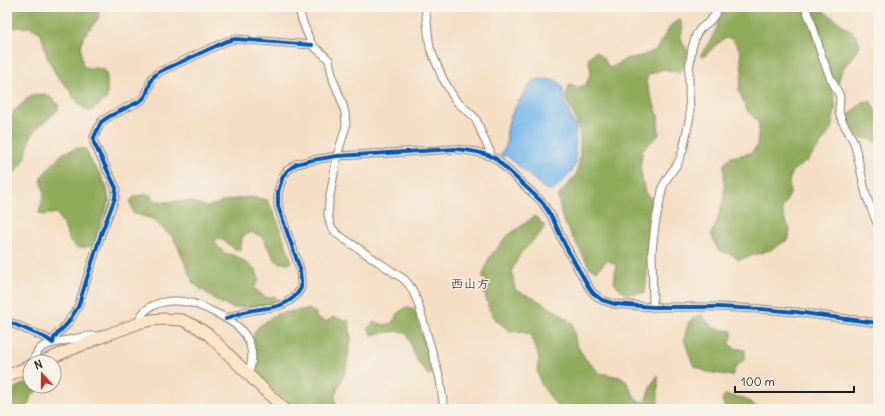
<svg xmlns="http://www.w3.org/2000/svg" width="885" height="416" viewBox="0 0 885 416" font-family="Delius,'Klee One',sans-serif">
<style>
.forest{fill:#90aa5b;stroke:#56633c}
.water{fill:#75b7ea;stroke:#486a83}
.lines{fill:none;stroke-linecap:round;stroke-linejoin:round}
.minor-casing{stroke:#887d70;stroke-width:9}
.secondary-casing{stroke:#887d70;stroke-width:13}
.minor{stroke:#fff;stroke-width:7}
.secondary{stroke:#ffe4c6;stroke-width:11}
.cycleway-casing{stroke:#f7f3e8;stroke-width:6}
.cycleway{stroke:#0057b8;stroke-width:4}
.labels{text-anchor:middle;stroke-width:3;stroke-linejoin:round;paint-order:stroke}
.neighbourhood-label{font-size:13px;fill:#1c1c1c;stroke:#f7f3e8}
</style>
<rect width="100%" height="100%" fill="#f7f3e8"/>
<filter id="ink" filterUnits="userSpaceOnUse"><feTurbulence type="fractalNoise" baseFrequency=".025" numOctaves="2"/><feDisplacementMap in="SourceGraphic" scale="8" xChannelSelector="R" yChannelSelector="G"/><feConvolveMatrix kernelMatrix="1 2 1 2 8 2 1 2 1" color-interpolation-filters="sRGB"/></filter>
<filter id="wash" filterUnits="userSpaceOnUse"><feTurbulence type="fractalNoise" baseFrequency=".012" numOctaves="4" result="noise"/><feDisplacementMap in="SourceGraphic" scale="16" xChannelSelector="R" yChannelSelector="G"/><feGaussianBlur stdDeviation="0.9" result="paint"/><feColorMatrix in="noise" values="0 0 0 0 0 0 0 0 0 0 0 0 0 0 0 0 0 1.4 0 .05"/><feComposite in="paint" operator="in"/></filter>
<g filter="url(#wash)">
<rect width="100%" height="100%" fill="#f5dec4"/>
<g class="forest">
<polygon points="7,7 100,7 98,19 83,37 81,49 83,67 104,69 107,76 107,98 89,112 79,104 66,86 57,76 47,57 41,33 30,27 7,28"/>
<polygon points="725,7 818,7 836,20 851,31 858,38 860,46 842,70 838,83 833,91 835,101 835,110 831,129 819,147 808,160 791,172 789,183 790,194 782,209 784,218 790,229 789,239 770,250 738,260 733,255 718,250 711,234 717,222 724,198 724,164 731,157 751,153 757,146 759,124 755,118 747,111 739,90 742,72 740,50 732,39 725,38 717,44 705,56 700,56 710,41 717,27 719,19"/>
<polygon points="878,15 878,35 877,35 874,29 874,21"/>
<polygon points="680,19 683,28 680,38 688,51 685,64 680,72 663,69 648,75 646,83 658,115 659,135 643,149 640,167 645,193 652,199 648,215 647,271 645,293 626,294 614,283 616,265 607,260 597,271 590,268 562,218 558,196 576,175 580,158 580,133 574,115 565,98 569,85 578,87 586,85 591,72 588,58 595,51 604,59 609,68 615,66 626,59 641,56 656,50 671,25"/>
<polygon points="46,94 58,104 58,110 34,131 29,141 26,156 21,166 7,181 7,125 15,110 31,95"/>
<path d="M863 101 871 102 878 115V144C873 138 864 138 857 137L850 122 849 115Z"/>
<polygon points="78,148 86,149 91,162 100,174 107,188 109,201 92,246 78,248 70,242 64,226 57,213 44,215 39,213 44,194 41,177 63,153"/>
<path d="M149 194 155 201 173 202 189 201 207 207 229 200 250 197 267 200C278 218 283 239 291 259L290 263H281L276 261 262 237 251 232 242 237 241 249H235L224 241 217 238 215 243 225 253 236 256 256 270 259 280 254 288 266 298 274 296 280 302 273 305 252 306 233 308 217 301 193 283 180 251 173 237 152 219 133 213 130 201 135 196Z"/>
<polygon points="535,216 545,226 539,235 520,254 512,270 515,290 534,298 559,313 573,324 576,344 585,358 600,373 620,377 626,381 637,401 645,402 651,385 658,375 658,402 660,409 560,409 556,405 541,384 537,370 539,358 531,335 522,332 510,331 496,320 489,309 484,291 483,275 489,258 506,237"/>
<polygon points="407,307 415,311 433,373 428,375 417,361 407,334 399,331 381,333 372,335 368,328 374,322 385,325 392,323 399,312"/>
<polygon points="309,309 316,313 316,318 326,322 333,317 349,321 351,340 346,369 335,395 336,409 299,409 275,392 260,374 256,364 256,351 253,336 257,328 276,314"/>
<polygon points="701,314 713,328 732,331 732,337 729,344 734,348 745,350 745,359 736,366 732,376 707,372 693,365 684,339 689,321"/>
<polygon points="30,378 30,386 41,386 41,388 31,396 27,409 7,409 7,392 25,383"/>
<polygon points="725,395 744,398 760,409 725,409 722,399"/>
</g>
<polygon class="water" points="539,79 555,80 560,83 563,88 563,99 576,128 575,149 576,163 570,174 553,191 545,189 506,155 503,158 500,155 506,146 507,130 510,118 517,104 532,82"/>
</g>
<g filter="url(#ink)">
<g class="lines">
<g class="minor-casing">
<g id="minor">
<polyline points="298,7 303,23 312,45 324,55 329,60 333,79 342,102 345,113 346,126 337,156 329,202 328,215 331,227 337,234 405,280 412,289 418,303 440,379 444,409"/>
<polyline points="425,7 430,48 443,79 456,101 470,113 476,119 484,139 490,151 490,155"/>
<polyline points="805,7 812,24 822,57 830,77 839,94 840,97 839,112 842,121 853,140 857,154 866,195 878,226"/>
<polyline points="653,307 652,251 655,225 663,186 668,177 678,163 683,150 690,116 689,90 689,70 692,48 696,35 700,29 710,21 716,13 716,7"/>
<path d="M226 319C234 315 241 312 249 311 265 307 280 309 293 298 296 295 299 292 301 288 302 282 300 275 300 269L278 206V192L283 176 288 170 296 164 313 160 337 156 455 149C469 150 482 152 495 158L542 202 552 217 565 245 588 286 593 293 602 300 615 304 653 307H718L760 309 796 312 847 319 878 323"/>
<polyline points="7,321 46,338 53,343 54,338 58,333 67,324 78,307 101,234 115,198 116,188 94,143 94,137 101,122 110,116 142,100 146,95 152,78 159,72 227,41 235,39 312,45"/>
<path d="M139 323C139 316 144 311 150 307 166 298 187 300 203 307 209 309 214 313 220 315 227 319 237 324 242 331 252 342 255 360 248 373"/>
<polyline points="32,362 38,351 42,347 53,343 88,336 100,336"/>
</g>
</g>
<g class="secondary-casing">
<g id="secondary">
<polyline points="41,362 104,336 139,323 151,320 164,319 182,320 197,327 209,335 264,390 285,409"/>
<polyline points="7,376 30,366"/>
</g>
</g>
<use href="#minor" class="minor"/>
<use href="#secondary" class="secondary"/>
<g class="cycleway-casing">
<g id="cycleway">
<path d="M226 319C234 315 241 312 249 311 265 307 280 309 293 298 296 295 299 292 301 288 302 282 300 275 300 269L278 206V192L283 176 288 170 296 164 313 160 337 156 455 149C469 150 482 152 495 158L542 202 552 217 565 245 588 286 593 293 602 300 615 304 653 307H718L760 309 796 312 847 319 878 323"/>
<polyline points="7,321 46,338 53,343 54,338 58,333 67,324 78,307 101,234 115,198 116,188 94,143 94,137 101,122 110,116 142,100 146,95 152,78 159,72 227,41 235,39 312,45"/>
</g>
</g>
<use href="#cycleway" class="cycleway"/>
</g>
</g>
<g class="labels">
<g class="neighbourhood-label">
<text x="470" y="288">西山方</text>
</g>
</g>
<rect width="885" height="416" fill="none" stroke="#f7f3e8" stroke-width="24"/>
<g transform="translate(42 374) rotate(339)"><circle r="19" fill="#f7f3e8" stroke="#9f9d96"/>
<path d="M0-3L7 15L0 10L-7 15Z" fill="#c8321e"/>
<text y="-6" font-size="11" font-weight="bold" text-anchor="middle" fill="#1c1c1c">N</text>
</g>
<path d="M735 386v6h119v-6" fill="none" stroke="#1c1c1c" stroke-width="2"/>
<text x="741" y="386" font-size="12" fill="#1c1c1c" stroke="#f7f3e8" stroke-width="3" paint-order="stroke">100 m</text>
</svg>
